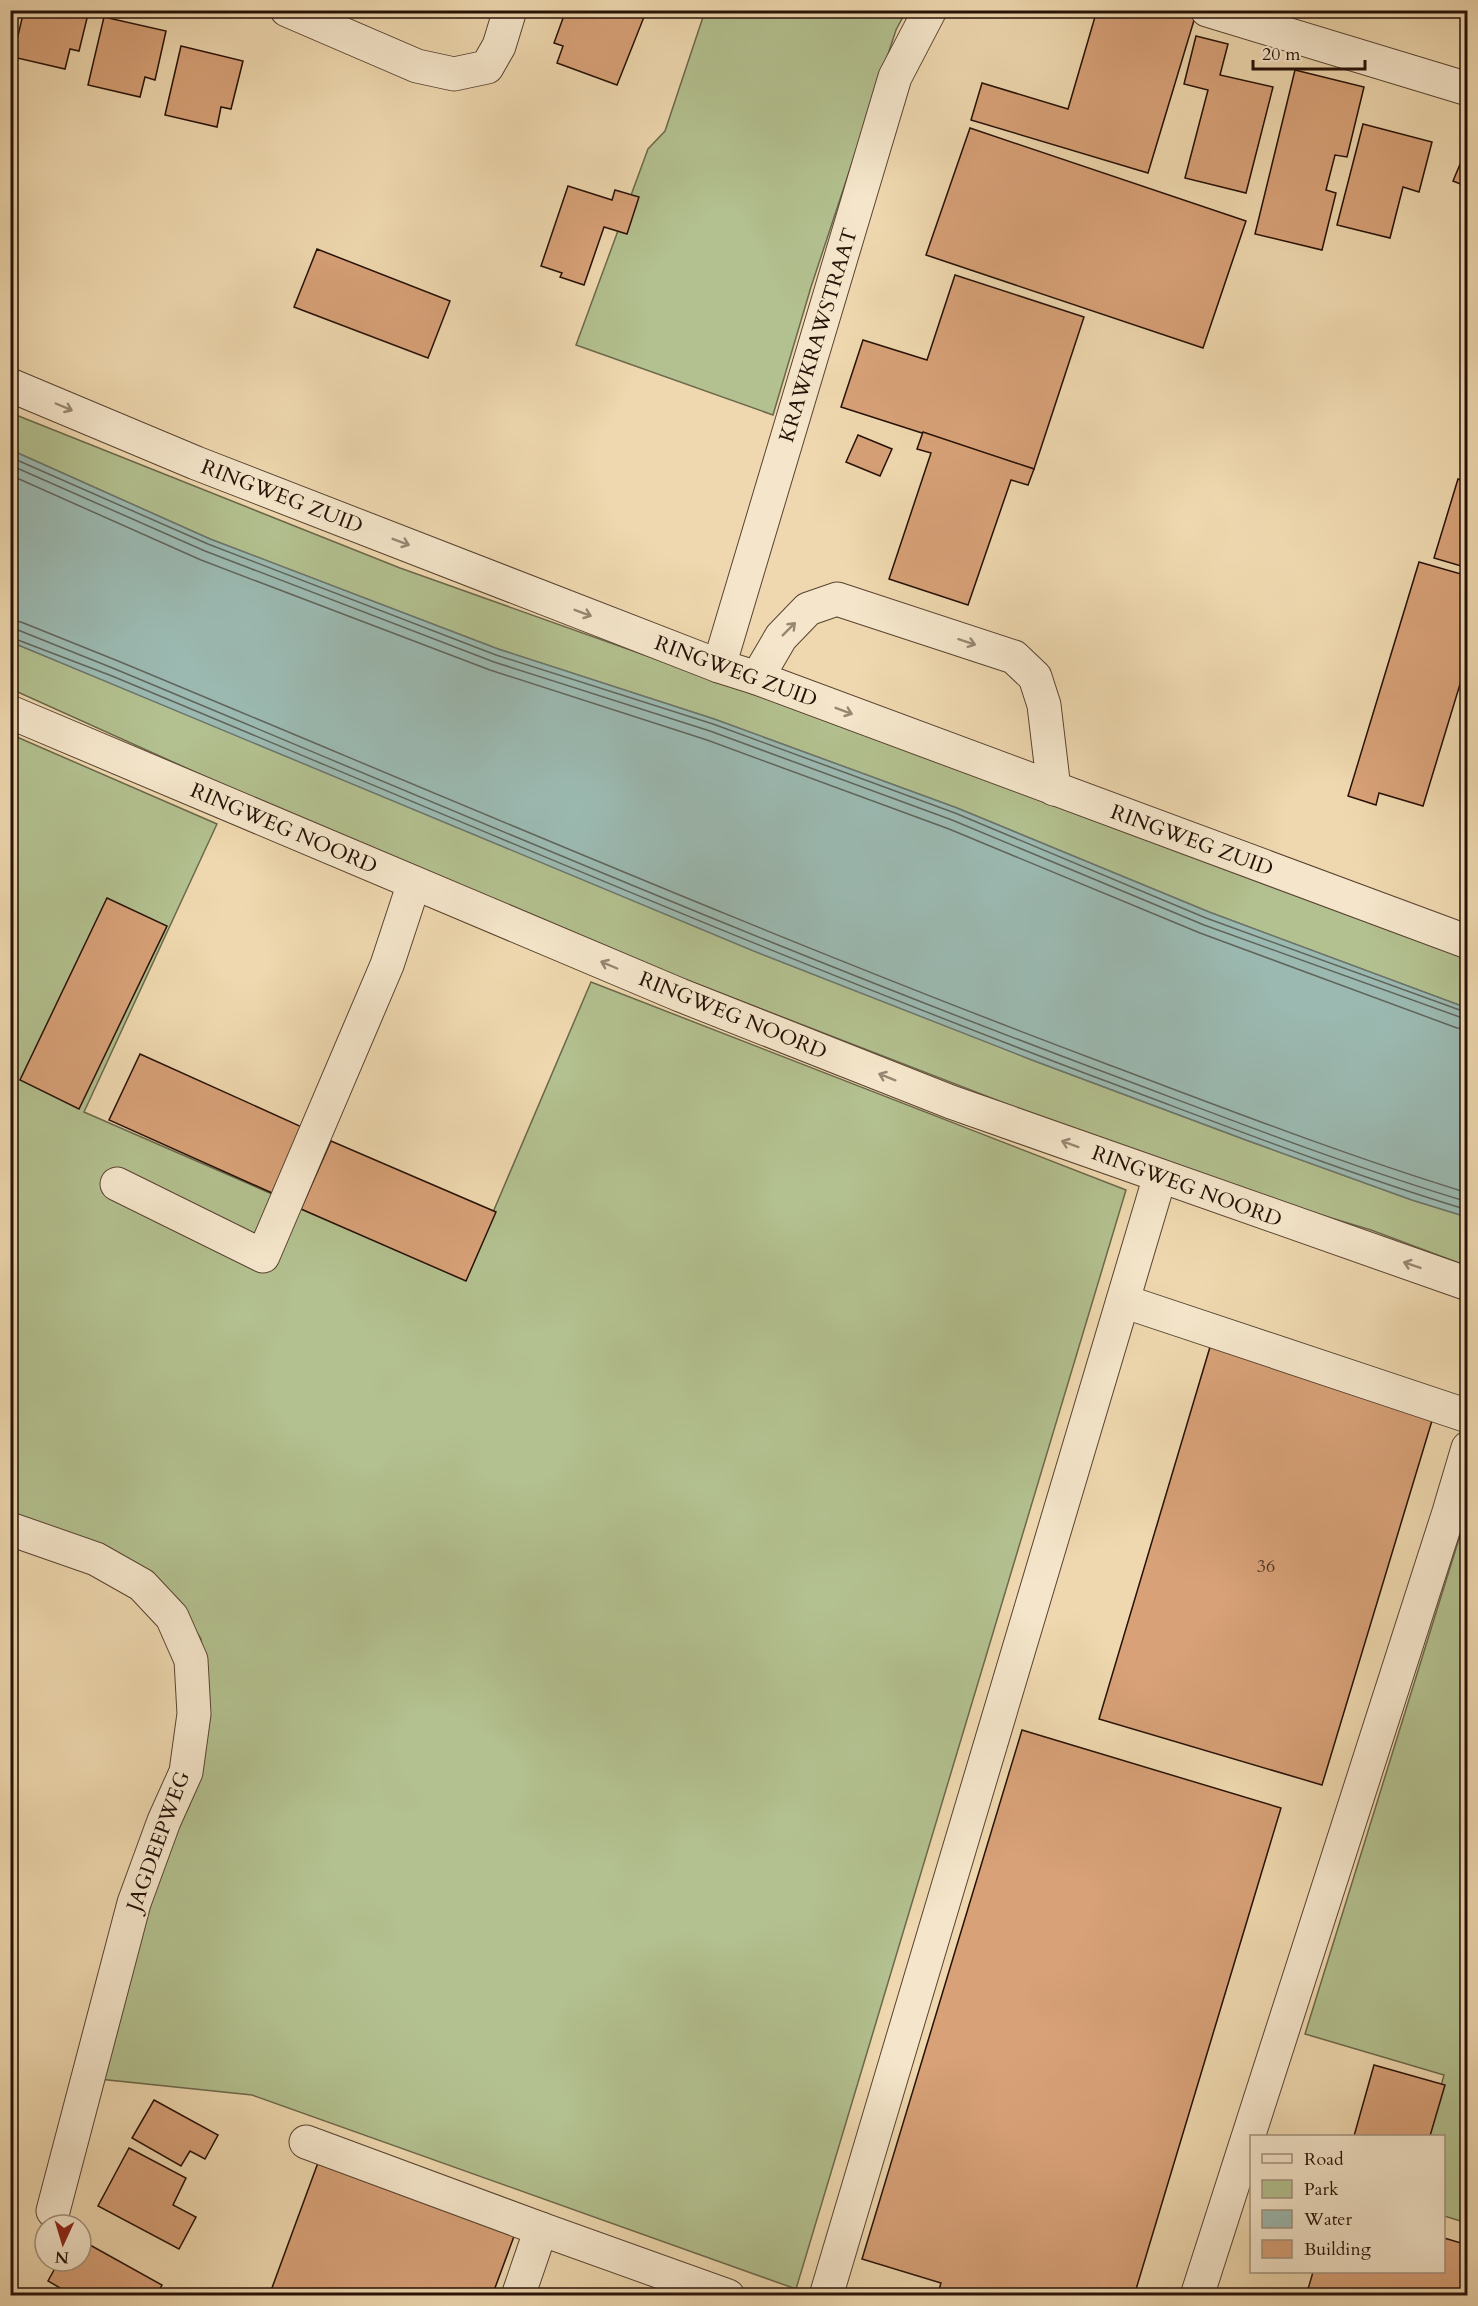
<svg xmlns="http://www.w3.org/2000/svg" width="1478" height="2306" viewBox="0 0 1478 2306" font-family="Cardo,serif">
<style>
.green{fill:#b3c08f;stroke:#6c684b;stroke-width:1.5}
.water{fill:#9bb9b1;stroke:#6c766d;stroke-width:1.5}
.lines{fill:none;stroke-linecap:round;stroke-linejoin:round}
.shore{stroke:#60655c;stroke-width:1.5}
.building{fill:#d8a178;stroke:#261107;stroke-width:1.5}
.minor-casing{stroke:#584331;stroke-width:35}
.minor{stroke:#f5e6cb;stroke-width:33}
.oneway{stroke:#988673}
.labels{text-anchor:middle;stroke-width:4.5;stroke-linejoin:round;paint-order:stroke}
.number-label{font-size:18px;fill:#523523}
.street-label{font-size:21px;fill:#261107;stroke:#f5e6cb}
</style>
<rect width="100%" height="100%" fill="#efd8af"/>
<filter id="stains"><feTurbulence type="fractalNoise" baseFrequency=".00333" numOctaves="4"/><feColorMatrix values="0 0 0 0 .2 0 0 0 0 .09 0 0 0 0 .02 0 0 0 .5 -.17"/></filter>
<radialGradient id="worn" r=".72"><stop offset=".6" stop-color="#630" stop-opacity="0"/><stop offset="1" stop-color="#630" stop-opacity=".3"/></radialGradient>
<g class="green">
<polygon points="705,11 906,11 896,30 811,287 773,415 576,345 648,149 665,131"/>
<polygon points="11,413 400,568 740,689 1467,957 1467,1008 1209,912 957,808 714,719 498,649 210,539 11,450"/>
<polygon points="11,642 1032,1060 1246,1140 1412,1200 1467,1217 1467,1266 1371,1230 1248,1193 1038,1116 653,967 244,794 11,689"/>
<polygon points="10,734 217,824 84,1112 465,1278 591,982 1126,1190 796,2289 252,2095 99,2079 138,1908 189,1806 203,1754 207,1682 201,1639 180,1606 11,1515"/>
<polygon points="1463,1526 1467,1527 1467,2223 1444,2216 1444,2136 1427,2136 1444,2075 1305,2034"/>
</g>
<polygon class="water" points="11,450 210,539 498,649 714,719 957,808 1209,912 1467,1008 1467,1217 1412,1200 1246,1140 1032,1060 756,952 11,642"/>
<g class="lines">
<g class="shore">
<polyline points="10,457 208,544 496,655 713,724 955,813 1206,918 1468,1013"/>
<polyline points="10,465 205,551 494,662 710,731 952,820 1204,925 1468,1020"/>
<polyline points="10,475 201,560 490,670 707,740 949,829 1200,933 1457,1028 1468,1029"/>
<path d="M10 620 21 622 118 661C446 797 772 938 1104 1063 1224 1108 1344 1155 1468 1193"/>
<path d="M10 629 18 630 115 669C441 805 765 945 1096 1069 1219 1115 1342 1164 1468 1202"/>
<path d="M10 637 112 676C439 812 764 952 1095 1077 1219 1123 1342 1172 1468 1210"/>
</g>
</g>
<g class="building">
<polygon points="24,10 89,10 79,51 70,49 65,69 13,57"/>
<polygon points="566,10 628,10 644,17 617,85 557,63 563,46 554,43"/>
<polygon points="1097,10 1172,10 1195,17 1148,173 971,120 982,83 1068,109"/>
<polygon points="104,17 166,31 155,80 145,77 140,97 88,85"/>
<polygon points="1196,36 1228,44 1220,75 1273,87 1246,193 1185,178 1208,90 1184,84"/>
<polygon points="181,46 243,61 231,109 221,107 217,127 165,115"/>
<polygon points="1295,70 1364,87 1347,157 1335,155 1326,190 1336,193 1322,250 1255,234"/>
<polygon points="1363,124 1432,142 1419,192 1403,187 1390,238 1337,225"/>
<polygon points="970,128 1246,221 1203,348 926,255"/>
<polygon points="1468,145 1468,187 1453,181"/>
<polygon points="568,186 612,200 615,190 639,197 627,234 604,227 584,285 560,277 562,273 541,266"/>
<polygon points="317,249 450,301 428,358 294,307"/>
<polygon points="955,275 1084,317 1034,469 841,407 863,340 927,360"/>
<polygon points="923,432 1034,469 1028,485 1011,480 968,605 889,579 931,453 917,449"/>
<polygon points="858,435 892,449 880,476 846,462"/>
<polygon points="1458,479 1468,482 1468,568 1434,558"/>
<polygon points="1419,562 1468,576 1468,658 1423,806 1379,793 1376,805 1348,796"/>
<polygon points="107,898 167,926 79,1109 20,1080"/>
<polygon points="140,1054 302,1127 272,1193 109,1120"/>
<polygon points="331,1141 496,1212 466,1281 301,1209"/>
<polygon points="1210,1347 1434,1414 1322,1785 1099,1719"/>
<polygon points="1022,1730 1281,1808 1134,2296 937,2296 941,2283 862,2259"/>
<polygon points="1374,2065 1445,2085 1430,2136 1354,2136"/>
<polygon points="154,2100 218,2135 205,2159 190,2151 181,2166 132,2138"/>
<polygon points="129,2148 186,2178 173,2205 196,2217 179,2249 98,2206"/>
<polygon points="319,2160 516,2231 492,2296 269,2296"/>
<polygon points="1444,2238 1468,2245 1468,2296 1306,2296 1313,2272 1444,2272"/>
<polygon points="81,2240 162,2285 156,2296 74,2296 48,2281 59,2261 81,2261"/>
</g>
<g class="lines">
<g class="minor-casing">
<g id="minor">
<polyline points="287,10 417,66 454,74 487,67 499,46 510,10"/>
<polyline points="1207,10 1468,89"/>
<polyline points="10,385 196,463 719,666 757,678 1468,942"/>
<polyline points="719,666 895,77 930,10"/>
<polyline points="757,678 781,637 808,609 837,599 1014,657 1035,677 1044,705 1054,789"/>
<polyline points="10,712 680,995 951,1102 1468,1284"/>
<polyline points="117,1184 263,1256 387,965 414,883"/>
<polyline points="1123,1301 1468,1416"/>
<polyline points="10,1529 96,1559 142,1585 172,1617 191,1660 194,1714 186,1772 164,1821 134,1903 53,2211"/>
<polyline points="306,2142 541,2229"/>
<polyline points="518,2296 541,2229 728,2296"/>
<polyline points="826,2296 1160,1176"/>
<polyline points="1197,2296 1449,1512 1468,1448"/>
</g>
</g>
<use href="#minor" class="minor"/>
</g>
<defs><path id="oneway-shaft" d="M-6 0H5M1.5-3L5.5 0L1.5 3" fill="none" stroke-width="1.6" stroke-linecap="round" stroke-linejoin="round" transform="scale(1.5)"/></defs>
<g class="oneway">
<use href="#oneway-shaft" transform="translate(64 407) rotate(23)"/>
<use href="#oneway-shaft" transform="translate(401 542) rotate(21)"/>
<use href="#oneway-shaft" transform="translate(583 613) rotate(21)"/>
<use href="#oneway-shaft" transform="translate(789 629) rotate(-45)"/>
<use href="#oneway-shaft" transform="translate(967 642) rotate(18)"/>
<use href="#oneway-shaft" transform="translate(844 711) rotate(21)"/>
<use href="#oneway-shaft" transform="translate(609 965) rotate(-157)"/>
<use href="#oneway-shaft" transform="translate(887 1077) rotate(-158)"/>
<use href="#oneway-shaft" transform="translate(1070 1144) rotate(-160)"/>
<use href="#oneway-shaft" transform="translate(1412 1265) rotate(-161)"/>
</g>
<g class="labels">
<g class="number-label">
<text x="1266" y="1572">36</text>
</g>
<g class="street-label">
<text transform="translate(818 335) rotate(-73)" y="7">KRAWKRAWSTRAAT</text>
<text transform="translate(282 496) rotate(21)" y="7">RINGWEG ZUID</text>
<text transform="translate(736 671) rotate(20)" y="7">RINGWEG ZUID</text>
<text transform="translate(284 828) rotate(23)" y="7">RINGWEG NOORD</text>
<text transform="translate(1192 840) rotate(20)" y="7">RINGWEG ZUID</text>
<text transform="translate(733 1015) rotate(22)" y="7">RINGWEG NOORD</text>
<text transform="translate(1187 1186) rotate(20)" y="7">RINGWEG NOORD</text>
<text transform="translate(158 1841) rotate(-70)" y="7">JAGDEEPWEG</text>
</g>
</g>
<rect width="1478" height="2306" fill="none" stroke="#efd8af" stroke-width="36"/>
<rect x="12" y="12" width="1454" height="2282" fill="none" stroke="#261107" stroke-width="3"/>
<rect x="18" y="18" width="1442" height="2270" fill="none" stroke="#261107" stroke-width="1.5"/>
<rect x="1250" y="2135" width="195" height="138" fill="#f5e6cb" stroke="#a2917d" stroke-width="1.5"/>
<rect x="1262" y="2154" width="30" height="9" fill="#f5e6cb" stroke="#a2917d" stroke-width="1.5"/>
<text x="1304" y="2165" font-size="18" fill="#261107">Road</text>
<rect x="1262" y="2180" width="30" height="18" fill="#b3c08f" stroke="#a2917d" stroke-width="1.5"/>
<text x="1304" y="2195" font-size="18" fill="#261107">Park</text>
<rect x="1262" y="2210" width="30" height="18" fill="#9bb9b1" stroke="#a2917d" stroke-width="1.5"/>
<text x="1304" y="2225" font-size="18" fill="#261107">Water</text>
<rect x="1262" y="2240" width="30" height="18" fill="#d8a178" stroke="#a2917d" stroke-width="1.5"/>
<text x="1304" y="2255" font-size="18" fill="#261107">Building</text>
<g transform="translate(63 2243) rotate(184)"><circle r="28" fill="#f5e6cb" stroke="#a2917d" stroke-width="1.5"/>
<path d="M0-4.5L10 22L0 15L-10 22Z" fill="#8f2418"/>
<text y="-9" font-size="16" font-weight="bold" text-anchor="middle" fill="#261107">N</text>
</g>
<path d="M1253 60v9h112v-9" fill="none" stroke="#261107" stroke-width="3"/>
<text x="1262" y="60" font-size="18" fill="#261107" stroke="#f5e6cb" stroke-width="4.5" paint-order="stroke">20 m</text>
<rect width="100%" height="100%" filter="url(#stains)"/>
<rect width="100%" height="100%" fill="url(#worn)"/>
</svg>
